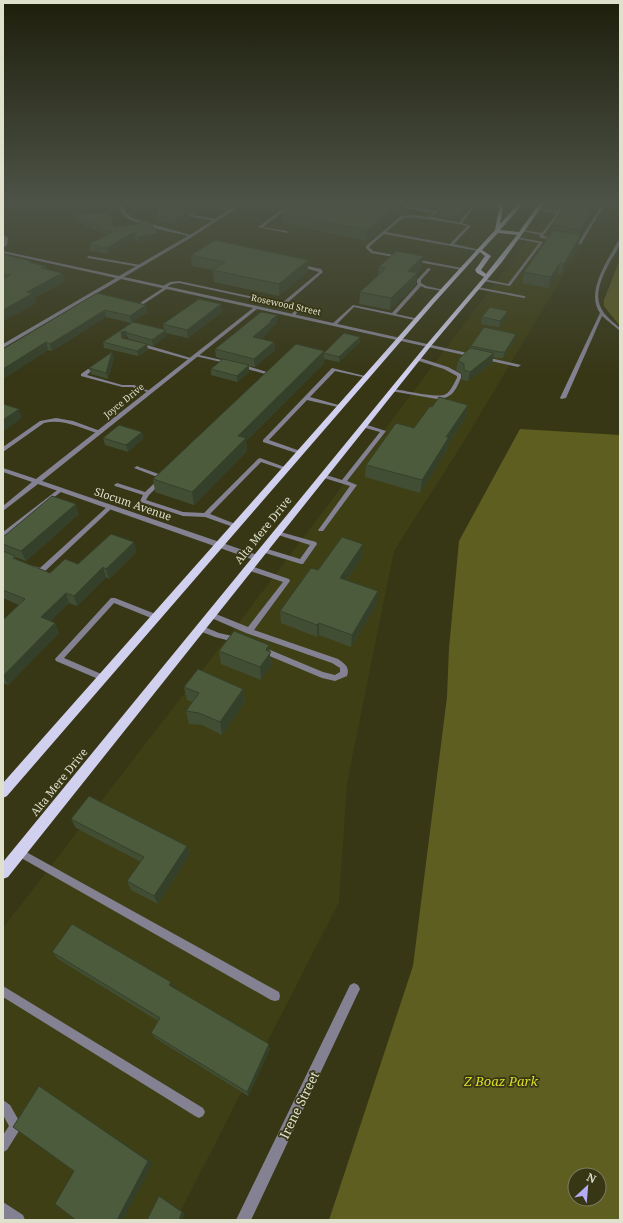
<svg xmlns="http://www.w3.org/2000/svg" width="623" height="1223" viewBox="0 0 623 1223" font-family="'Noto Serif',serif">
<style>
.built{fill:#3e3f15}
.green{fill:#5e5e21;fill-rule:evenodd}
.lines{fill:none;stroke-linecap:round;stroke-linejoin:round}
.lane{fill:#848292;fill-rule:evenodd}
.street{fill:#848292;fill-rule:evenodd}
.primary{fill:#d2d0ef;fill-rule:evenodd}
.wall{fill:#414e34}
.shaded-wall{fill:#35402a}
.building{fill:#4c5b3c;stroke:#35402a}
.labels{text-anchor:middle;stroke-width:3.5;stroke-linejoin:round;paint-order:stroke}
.far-street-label{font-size:9px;fill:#e0e1cd;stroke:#373716}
.street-label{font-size:11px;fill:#e0e1cd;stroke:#373716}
.near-park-label{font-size:13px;font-style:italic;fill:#dedd25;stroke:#373716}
.near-street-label{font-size:13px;fill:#e0e1cd;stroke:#373716}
</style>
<rect width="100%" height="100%" fill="#373716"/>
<polygon class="built" points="555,204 606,204 461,446 394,551 347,783 339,902 176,1220 3,1220 3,928 238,624"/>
<g class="green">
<polygon points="620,259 620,326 604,306 604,300"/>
<path d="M520 429 620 435V1220H329L413 966 447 697 449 648 459 541ZM575 1175H599V1199H575Z"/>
</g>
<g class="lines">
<g class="lane">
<polygon points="196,204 204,204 234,210 232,211"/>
<polygon points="300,204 305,204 283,212 263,227 287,231 288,233 258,227 281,210"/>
<path d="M403 204H406L407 206 435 211 443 204H446L432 217 459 222 474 204H477L462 223 471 226 454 244 480 250 478 251 384 234 369 247 373 251 399 256 401 257 400 258 371 253 366 248V246L401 216 412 215 429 217 434 213 405 208ZM412 217 459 224 467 226 450 244 386 232 403 218Z"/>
<polygon points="563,204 566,204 543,236 557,238 558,240 541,238 539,237 541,235 521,231 523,230 542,233 557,213 539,210 538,208 558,211"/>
<polygon points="602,204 605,204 581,244 569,242 570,240 579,242"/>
<polygon points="159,209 216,219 218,220 216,221 158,211"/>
<polygon points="517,237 543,242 510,286 483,281 482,280 484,279 508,284 539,243 518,239"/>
<path d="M620 240C620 247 615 254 611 260 604 273 593 293 601 308 604 315 613 322 620 328V331L602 316 566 398 561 399 560 398 600 313C585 292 608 260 618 241Z"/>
<polygon points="89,256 140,265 142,266 140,267 88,258 87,257"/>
<polygon points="414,259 462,268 464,269 462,270 413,261 412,260"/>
<polygon points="298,264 321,269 323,272 286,304 299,309 295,316 293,316 291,315 295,310 282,305 179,283 172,284 168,286 168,288 139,307 131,305 133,304 137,305 163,288 163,286 170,282 179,281 282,303 319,272 298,266"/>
<polygon points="428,268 431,269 421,280 421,283 426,286 444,290 442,291 425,288 421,286 396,314 419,319 419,321 354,307 336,325 332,324 353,305 392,313 418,284 417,283 417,280"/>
<polygon points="478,287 524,296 526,297 524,298 477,289 477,287"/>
<polygon points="136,343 140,343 194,359 190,360 136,345"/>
<polygon points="195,354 230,362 232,363 230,364 195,356"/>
<path d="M416 358H420L448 367 461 374V378C455 391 453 398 437 399L391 391V389H393C403 390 439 399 446 394 451 391 454 383 457 378V376L444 369 416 360Z"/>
<polygon points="240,365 244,365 273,374 269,375 240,367"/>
<polygon points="332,368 369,377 367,378 335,371 310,397 342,406 342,408 307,400 269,440 303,452 303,454 299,454 263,442 263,440"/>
<polygon points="88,369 92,370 87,375 122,385 134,385 152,392 150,393 132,387 122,387 81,376 81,374"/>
<path d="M56 418 73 421 103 432 100 434C82 429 63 418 44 423L3 452V447L40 421Z"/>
<polygon points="364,424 386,431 347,481 357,485 323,531 319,531 318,530 319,529 350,486 321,477 320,476 323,474 342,480 380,432 362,427 362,425"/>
<polygon points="260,458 290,469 287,471 261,462 210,514 238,525 239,526 238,527 236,528 205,517 183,516 141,502 140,501 143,495 115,486 114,485 117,483 145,492 160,478 134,468 137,466 139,467 167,477 149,495 146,500 183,512 204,513 258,459"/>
<polygon points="60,488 63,490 62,491 5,536 3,537 3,532"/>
<path d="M110 505 113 507 112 508 43 573C39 574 33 571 31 568L34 566 40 568 108 506Z"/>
<polygon points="277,531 316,542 317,544 303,564 301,564 262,552 261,550 262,548 264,548 300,559 310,545 275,534 274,533 275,532"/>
<path d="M247 566H251L289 579 290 581 254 630 338 659C345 664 350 667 347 676L335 681 322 678 260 652 259 650 260 648 263 647 323 672 335 675 340 672V668L332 663 246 633 209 617 207 615 211 612 248 627 283 582 247 570 246 568Z"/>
<polygon points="111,598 115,598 158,615 160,617 156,620 114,603 64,658 106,676 107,678 106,680 103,681 56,661 55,659"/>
<polygon points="200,625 219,633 241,638 242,640 241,642 238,643 215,637 197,630 196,628 197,626"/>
<polygon points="19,848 279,992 280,996 279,1000 275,1001 271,1000 16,855 14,852 16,849"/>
<polygon points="3,986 203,1108 205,1112 203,1116 199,1118 195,1116 3,997"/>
<polygon points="3,1100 10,1105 22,1126 7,1150 3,1152 3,1135 9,1126 3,1115"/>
</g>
<g class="street">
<path d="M120 204H124L126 213 135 219 190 235 238 204H243L192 237 124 277 257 306 521 365 518 367 257 309 42 481 260 556 261 558 260 560H254L38 484 3 511V506L32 482 3 472V468L36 479 253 308 121 279 3 348V344L116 278 3 253V251L119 276 188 236C175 233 132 224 124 216 121 213 120 209 120 204Z"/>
<polygon points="3,234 8,238 7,245 3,248"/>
<polygon points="354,983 358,985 360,989 358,993 251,1220 236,1220 350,985"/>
<polygon points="3,1202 23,1215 25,1220 6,1220 3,1218"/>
</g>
<path class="primary" d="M498 204H502L503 209 500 224 518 204H523L500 230 519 232 539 204H544L502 262 431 346 8 877 3 879V862L427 344 484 277 477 273 475 270 485 256 480 252 434 303 7 796 3 798V783L430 301 495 230 499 209ZM498 233 517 235 486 274 481 270 491 256 482 250Z"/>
</g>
<g class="wall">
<polygon points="163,204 207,204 207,208 196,214 188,213 189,218 176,225 155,221 154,215 182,211 165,208"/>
<polygon points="471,204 457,220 438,217 438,214"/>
<polygon points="599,207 580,235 581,235 578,246 561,275 557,274 548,288 522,283 524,272 549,235 552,225"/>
<polygon points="395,208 394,218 367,241 281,223 281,213"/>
<polygon points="72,215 114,227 152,223 153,227 160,239 139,243 135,239 108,254 90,251 89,244 106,235 74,221"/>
<polygon points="3,254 45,266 46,269 62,273 64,282 34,298 36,303 3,321"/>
<polygon points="191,255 308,271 279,296 214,282 213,270 192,266"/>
<polygon points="379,267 422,267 417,273 416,284 390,310 359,304 360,292 378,275"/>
<polygon points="97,293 146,305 147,312 131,323 106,317 52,351 48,350 3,379"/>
<polygon points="508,311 506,317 499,327 481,324 482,317"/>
<polygon points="222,312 188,338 166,333 166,336 153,346 129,339 127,336 122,337 122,338 148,350 138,356 104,348 103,342 133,322 164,330 163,324"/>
<polygon points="277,323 271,328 271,329 261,339 274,342 275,350 255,367 249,366 249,372 237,382 211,375 211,369 223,359 216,357 215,349"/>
<polygon points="515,340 503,358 498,358 493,357 492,363 468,381 462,380 462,374 456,370 458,360 470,348 471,346"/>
<polygon points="360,342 339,362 324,359 324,353"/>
<polygon points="324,351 324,363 246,441 247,451 194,505 155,492 153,479"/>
<polygon points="114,358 108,379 91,374 89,368"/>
<polygon points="468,405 466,417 449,443 447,450 420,493 365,477 366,465 414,428 432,407"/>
<polygon points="142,432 143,439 128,452 105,445 103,438"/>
<polygon points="79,514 26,561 15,557 16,560 50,573 78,564 134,542 136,552 109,579 106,577 77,606 69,603 50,621 55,623 59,633 8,685 3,683 3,620 19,605 3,598 3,537"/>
<polygon points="362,557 347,580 377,604 351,647 319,635 317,637 281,623 280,611 318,570"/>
<polygon points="269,645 271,666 261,680 221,664 219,651"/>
<polygon points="184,687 243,689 245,702 222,735 202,725 189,724 186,711 192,702 187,700"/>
<polygon points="71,819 187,846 190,854 158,904 131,890 127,881 141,862 76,828"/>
<polygon points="52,952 171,982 174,988 270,1049 248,1096 155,1038 151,1033 158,1021 58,959"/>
</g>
<g class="shaded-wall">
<polygon points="201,204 207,204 207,208 196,214 195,207"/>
<polygon points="469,204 471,204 457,220 458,217"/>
<polygon points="596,204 599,204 599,207 577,240 580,230"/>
<polygon points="395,208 394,218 367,241 367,230"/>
<polygon points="188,213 189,218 176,225 176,219"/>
<polygon points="134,232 135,239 108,254 107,248"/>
<polygon points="159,233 160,239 139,243 138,237"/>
<polygon points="581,235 578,246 561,275 564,264"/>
<polygon points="423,256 422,267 417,273 416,284 390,310 391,298 408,271"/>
<polygon points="308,260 308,271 279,296 279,284"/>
<polygon points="560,263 557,274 548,288 551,277"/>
<polygon points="62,273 64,282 34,298 36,303 3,321 3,310 27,292"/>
<polygon points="221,304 222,312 188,338 187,330"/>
<polygon points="146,305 147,312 131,323 130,316"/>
<polygon points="105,310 106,317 52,351 50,344"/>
<polygon points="508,311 506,317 499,327 500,321"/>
<polygon points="277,315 277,323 271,328 271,329 254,345 253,337"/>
<polygon points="166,330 166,336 153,346 152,340"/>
<polygon points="126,331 127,336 122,337 121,332"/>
<polygon points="516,334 515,340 503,358 505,352"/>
<polygon points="360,337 360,342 339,362 339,357"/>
<polygon points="46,342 48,350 3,379 3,369"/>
<polygon points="274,342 275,350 255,367 254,359"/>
<polygon points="147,344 148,350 138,356 137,351"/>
<polygon points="324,351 324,363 246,441 247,451 194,505 192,492 238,436"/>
<polygon points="112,352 114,358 108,379 106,373"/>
<polygon points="494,353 492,363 468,381 470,372"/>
<polygon points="249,365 249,372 237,382 237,376"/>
<polygon points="468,405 466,417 449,443 447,450 420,493 422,480 446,437"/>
<polygon points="19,409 22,418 3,432 3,420"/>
<polygon points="142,432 143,439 128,452 126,445"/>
<polygon points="76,504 79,514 26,561 21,551"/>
<polygon points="134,542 136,552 109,579 106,569"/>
<polygon points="363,544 362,557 340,590 340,578"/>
<polygon points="103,567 106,577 77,606 74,596"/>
<polygon points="378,591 377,604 351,647 352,635"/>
<polygon points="66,593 69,603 45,627 41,617"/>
<polygon points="55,623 59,633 8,685 3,676"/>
<polygon points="319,623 319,635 317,637 317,625"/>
<polygon points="269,645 271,666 261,680 260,667 266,650"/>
<polygon points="243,689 245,702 222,735 220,722"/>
<polygon points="187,846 190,854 158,904 154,896"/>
<polygon points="171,982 175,988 169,985"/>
<polygon points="269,1044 270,1049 248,1096 247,1092"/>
<polygon points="39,1086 153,1163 123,1220 117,1220"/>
<polygon points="159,1196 162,1197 185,1213 182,1220 179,1220"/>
</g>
<g class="building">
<polygon points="176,204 201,204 195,207"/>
<polygon points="295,204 371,204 395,208 367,230 281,213"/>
<polygon points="449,204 469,204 458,217 438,214"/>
<polygon points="568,204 596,204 580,230 552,225"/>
<polygon points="166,209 188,213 176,219 154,215"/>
<polygon points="109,212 114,227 136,224 143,220 152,223 150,224 159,233 138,237 134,232 107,248 89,244 112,232 72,215"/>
<polygon points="553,230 581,235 564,264 560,263 551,277 524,272"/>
<polygon points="215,240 308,260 279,284 213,270 225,262 191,255"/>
<polygon points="396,251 423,256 408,271 417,273 391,298 360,292 386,268 379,267"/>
<polygon points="3,254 32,261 29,262 45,266 41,268 62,273 27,292 33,293 3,310 3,279 10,275 3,274"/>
<polygon points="97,293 146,305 130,316 105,310 50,344 46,342 3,369 3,349"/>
<polygon points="199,299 221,304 187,330 163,324"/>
<polygon points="490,307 508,311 500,321 482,317"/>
<polygon points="261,312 277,315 270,321 271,322 253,337 274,342 254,359 215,349"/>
<polygon points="133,322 166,330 152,340 128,333 126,331 121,332 122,338 147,344 137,351 103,342"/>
<polygon points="484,327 516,334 505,352 499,352 471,346"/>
<polygon points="344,333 360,337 339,357 324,353"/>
<polygon points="296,344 324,351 238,436 246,438 192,492 153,479"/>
<polygon points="470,348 494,353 470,372 464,370 464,364 458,360"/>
<polygon points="112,352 106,373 89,368"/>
<polygon points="223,359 249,365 237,376 211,369"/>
<polygon points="439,397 468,405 446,437 449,437 422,480 366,465 396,423 414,428 430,406 432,407"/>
<polygon points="3,404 19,409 3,420"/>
<polygon points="119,425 142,432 126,445 103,438"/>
<polygon points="52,496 76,504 21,551 3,544 3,537"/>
<polygon points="111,534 134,542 106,569 103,567 74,596 66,593 41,617 55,623 3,676 3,620 25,599 3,590 3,551 15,556 13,558 50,573 65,559 78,564"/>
<polygon points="342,537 363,544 340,578 378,591 352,635 319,623 317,625 280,611 311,568 318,570"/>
<polygon points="234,631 269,645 266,650 271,652 260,667 219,651"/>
<polygon points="198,669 243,689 220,722 199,713 186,711 199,693 184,687"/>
<polygon points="89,796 187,846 154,896 127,881 144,857 71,819"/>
<polygon points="72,924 171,982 169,985 269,1044 247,1092 151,1033 160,1018 52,952"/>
<polygon points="39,1086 148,1161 117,1220 76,1220 55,1204 74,1171 13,1127"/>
<polygon points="159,1196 182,1212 179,1220 147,1220"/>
</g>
<linearGradient id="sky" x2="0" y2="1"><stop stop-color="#1e1e0c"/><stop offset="0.54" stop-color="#4d5347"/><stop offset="1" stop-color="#4d5347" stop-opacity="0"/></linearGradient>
<rect width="623" height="375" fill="url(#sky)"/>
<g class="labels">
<g class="far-street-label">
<text transform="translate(286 305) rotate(12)" y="3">Rosewood Street</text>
<text transform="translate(124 401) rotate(-39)" y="3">Joyce Drive</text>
</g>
<g class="street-label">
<text transform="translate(133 504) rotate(19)" y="4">Slocum Avenue</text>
<text transform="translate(263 530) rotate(-51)" y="4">Alta Mere Drive</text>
<text transform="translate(59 782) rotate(-51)" y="4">Alta Mere Drive</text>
</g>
<g class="near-park-label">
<text x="501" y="1086">Z Boaz Park</text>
</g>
<g class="near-street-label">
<text transform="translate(299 1105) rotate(-64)" y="5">Irene Street</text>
</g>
</g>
<rect width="623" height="1223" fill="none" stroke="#e0e1cd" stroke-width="8"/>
<g transform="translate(587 1187) rotate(26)"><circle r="19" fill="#373716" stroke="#7b7b5f"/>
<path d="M0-3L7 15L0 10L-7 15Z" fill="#b5acf8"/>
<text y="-6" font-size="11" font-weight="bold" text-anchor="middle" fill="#e0e1cd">N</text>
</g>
</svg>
